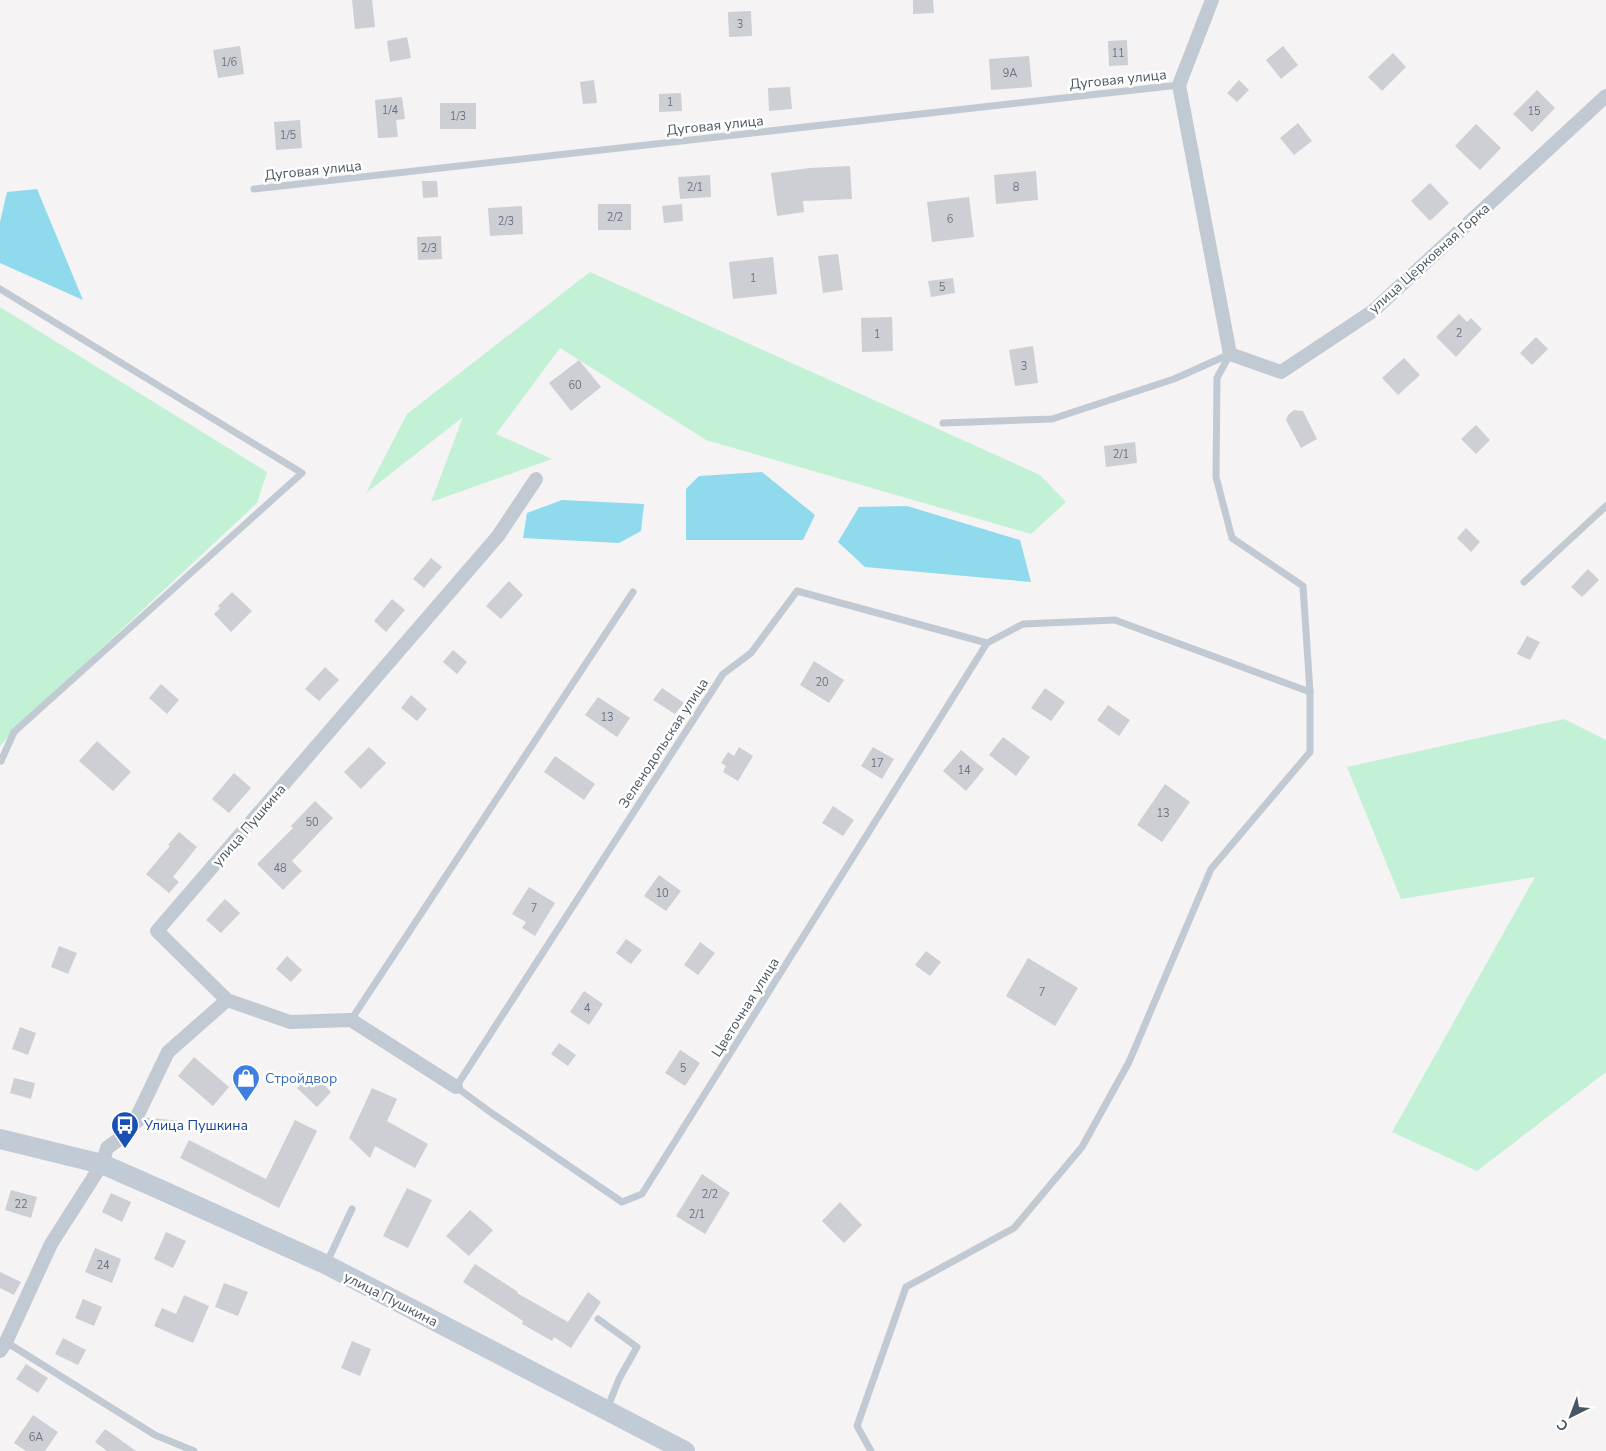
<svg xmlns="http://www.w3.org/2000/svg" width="1606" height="1451" viewBox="0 0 1606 1451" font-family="'Nunito Sans',sans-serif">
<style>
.green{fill:#c3f1d5}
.water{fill:#90daee}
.building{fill:#cdcfd5}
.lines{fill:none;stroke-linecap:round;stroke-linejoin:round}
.service{stroke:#c1cad2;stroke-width:7}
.minor{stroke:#c1cad2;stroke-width:14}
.secondary{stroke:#c1cbd6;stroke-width:20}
.labels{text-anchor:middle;stroke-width:5;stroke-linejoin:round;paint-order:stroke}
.number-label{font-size:11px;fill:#6b747e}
.street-label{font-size:14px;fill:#4a5661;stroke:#fff}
.shop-label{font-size:14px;fill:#366cbe;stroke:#fff;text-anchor:start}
.transit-label{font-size:14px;fill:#164399;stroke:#fff;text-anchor:start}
</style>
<rect width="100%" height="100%" fill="#f5f3f3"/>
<g class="green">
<polygon points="590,272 1040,475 1066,502 1031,534 706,440 560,348 496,434 552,459 431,502 463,417 366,493 407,414"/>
<polygon points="0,307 267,472 257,503 14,730 0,746"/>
<polygon points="1564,719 1606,740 1606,1072 1477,1171 1392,1132 1535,877 1401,899 1347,767"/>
</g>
<g class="water">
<polygon points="37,189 83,300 0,263 0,222 7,192"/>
<polygon points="762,472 815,515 803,540 686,540 686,489 699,476"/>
<polygon points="562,500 644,504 641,531 619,543 523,538 527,513"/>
<polygon points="907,506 1020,540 1031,582 865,567 838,542 859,507"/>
</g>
<g class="building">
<polygon points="352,0 372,0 375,27 355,29"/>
<polygon points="913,0 933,0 934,13 913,14"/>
<polygon points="751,11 752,36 729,37 728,12"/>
<polygon points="407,37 411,58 390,62 387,41"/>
<polygon points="1127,40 1128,65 1109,66 1108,41"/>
<polygon points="240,46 244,74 218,78 213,50"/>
<polygon points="1283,46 1298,65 1281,79 1266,60"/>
<polygon points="1393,53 1406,67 1382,91 1368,77"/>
<polygon points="1029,56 1032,87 991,90 989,59"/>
<polygon points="594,80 597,103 583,104 580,82"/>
<polygon points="1239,80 1249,90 1237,102 1227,93"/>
<polygon points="790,87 792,109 769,111 768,88"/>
<polygon points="1537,90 1555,108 1532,132 1513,114"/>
<polygon points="681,93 682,111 659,112 659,94"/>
<polygon points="402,97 405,119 396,120 398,137 378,138 375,100"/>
<rect x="440" y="103" width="36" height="26"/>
<polygon points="300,120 302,148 276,150 274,122"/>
<polygon points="1298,123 1312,141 1294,155 1280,138"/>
<polygon points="1476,124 1501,148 1480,170 1455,146"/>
<polygon points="850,166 852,199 803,201 804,212 777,216 771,173 810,168"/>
<polygon points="1036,171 1038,200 996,204 994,175"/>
<polygon points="710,175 711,197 680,199 678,177"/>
<polygon points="422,181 437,181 438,197 423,198"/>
<polygon points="1430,183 1449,203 1430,221 1411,201"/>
<polygon points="969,197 974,237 932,242 927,202"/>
<rect x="598" y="204" width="33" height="26"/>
<polygon points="682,204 683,221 664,223 662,206"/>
<polygon points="522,206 523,234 490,236 488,208"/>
<polygon points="441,236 442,259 418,260 417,237"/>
<polygon points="838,254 843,290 823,293 818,256"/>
<polygon points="773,257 777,294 733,299 729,262"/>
<polygon points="953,278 955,293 931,297 928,281"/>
<polygon points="1459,314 1467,322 1471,318 1482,329 1456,357 1436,337"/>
<polygon points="892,317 893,351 862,352 861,318"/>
<polygon points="1536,337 1548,349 1532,365 1520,353"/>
<polygon points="1033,346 1038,383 1015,386 1009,350"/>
<polygon points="1404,358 1420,375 1398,395 1382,378"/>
<polygon points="579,360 601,387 571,411 549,383"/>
<polygon points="1294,410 1303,411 1317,439 1301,448 1286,420 1288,415"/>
<polygon points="1476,425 1490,440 1476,454 1461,439"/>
<polygon points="1135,442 1137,463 1106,467 1104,446"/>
<polygon points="1466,528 1480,542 1471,552 1457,538"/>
<polygon points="431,558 442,567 424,588 413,579"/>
<polygon points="1588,569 1599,580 1582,597 1571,587"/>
<polygon points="509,581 523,595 501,619 486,606"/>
<polygon points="232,592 252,611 231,632 214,614 220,608 218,606"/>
<polygon points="392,599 405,610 386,632 374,621"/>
<polygon points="1527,636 1540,642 1530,660 1517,654"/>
<polygon points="453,650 467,662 457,674 443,662"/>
<polygon points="814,661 844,680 829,703 800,685"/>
<polygon points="325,667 339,680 319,701 305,689"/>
<polygon points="161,684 179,700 167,714 149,698"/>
<polygon points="662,688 684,703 675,714 653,700"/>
<polygon points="1045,688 1065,702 1051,721 1031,708"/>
<polygon points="411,695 427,709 417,721 401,708"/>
<polygon points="598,697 630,718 617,737 585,715"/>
<polygon points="1108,705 1130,720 1119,736 1097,720"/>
<polygon points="1003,737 1030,757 1016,776 989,755"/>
<polygon points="97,741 131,772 113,791 79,761"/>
<polygon points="369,747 386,763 361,789 344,772"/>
<polygon points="739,747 753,756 738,781 723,772 726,766 721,763 728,752 734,756"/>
<polygon points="873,747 894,759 882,779 861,766"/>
<polygon points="961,750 984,769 966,791 943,771"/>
<polygon points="555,756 595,784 584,800 544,772"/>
<polygon points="234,773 251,788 229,813 212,799"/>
<polygon points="1165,784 1190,802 1162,842 1137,825"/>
<polygon points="315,801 333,818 292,861 302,871 283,890 257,864 293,828 291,826"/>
<polygon points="833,806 854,820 843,836 822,823"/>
<polygon points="179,832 197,847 173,877 179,882 169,893 146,874 170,846 168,845"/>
<polygon points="659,875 681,891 666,911 644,896"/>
<polygon points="529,887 555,903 535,936 522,928 526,922 512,914"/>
<polygon points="225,899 240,913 221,933 206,920"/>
<polygon points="626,939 642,950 631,964 616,953"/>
<polygon points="700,942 715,953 698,975 684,965"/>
<polygon points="59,946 77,953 68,974 51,967"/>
<polygon points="926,951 941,962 930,976 915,965"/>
<polygon points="287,956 302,970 291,982 276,969"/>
<polygon points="1028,958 1078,988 1055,1026 1006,996"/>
<polygon points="584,991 603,1004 589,1025 570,1012"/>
<polygon points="20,1027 36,1033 28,1055 12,1049"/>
<polygon points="559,1043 576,1055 568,1066 551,1054"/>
<polygon points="680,1050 700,1063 685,1086 665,1073"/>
<polygon points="194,1057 229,1087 213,1106 178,1076"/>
<polygon points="312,1073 331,1092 317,1107 297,1088"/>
<polygon points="14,1078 35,1083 31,1099 10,1093"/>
<polygon points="372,1088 397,1099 387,1121 428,1144 415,1168 375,1146 370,1158 349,1138"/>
<polygon points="295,1120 317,1131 279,1208 180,1158 189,1140 266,1179"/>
<polygon points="702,1174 730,1193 705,1234 676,1216"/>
<polygon points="407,1188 432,1200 408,1248 383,1236"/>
<polygon points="11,1190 37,1197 31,1218 5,1210"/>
<polygon points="111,1193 131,1202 122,1222 102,1212"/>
<polygon points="840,1202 862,1225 844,1243 822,1221"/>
<polygon points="470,1210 493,1230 469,1256 446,1236"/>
<polygon points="166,1232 186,1241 173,1268 154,1259"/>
<polygon points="95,1248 121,1259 112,1283 85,1272"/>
<polygon points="475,1264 518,1292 517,1293 568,1322 588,1292 601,1302 571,1348 554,1337 552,1341 522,1324 523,1321 463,1282"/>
<polygon points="0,1272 21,1282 14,1295 0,1288"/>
<polygon points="224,1283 248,1292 238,1316 215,1307"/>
<polygon points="184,1295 209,1306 193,1343 154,1326 162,1308 176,1314"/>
<polygon points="83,1299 102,1307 94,1326 75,1318"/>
<polygon points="63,1338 86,1350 78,1365 55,1354"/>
<polygon points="352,1341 371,1349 360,1376 341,1368"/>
<polygon points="26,1364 48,1378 38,1393 16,1379"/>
<polygon points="33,1415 58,1432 45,1451 26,1451 14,1443"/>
<polygon points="105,1429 136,1451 107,1451 95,1442"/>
</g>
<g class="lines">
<g class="service">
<polyline points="254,189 1179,85"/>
<polyline points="0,289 302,473 14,732 1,761"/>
<polyline points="943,423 1052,419 1174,379 1230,354"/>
<polyline points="1524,582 1606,506"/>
<polyline points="987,643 797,591 751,653 723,674 456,1087 493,1114 622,1202 642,1194 987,643 1023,624 1115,620 1310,692"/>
<polyline points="351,1020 633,592"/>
<polyline points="134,1128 143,1121 176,1124"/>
<polyline points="327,1262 352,1209"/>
<polyline points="598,1319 637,1347 619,1379 607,1409"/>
<polyline points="6,1342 155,1435 194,1451"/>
<polyline points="871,1451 857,1426 906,1287 1014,1228 1082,1147 1129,1062 1211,869 1310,752 1310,692 1303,586 1232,538 1216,477 1217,378 1230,354"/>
</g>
<g class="minor">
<polyline points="1212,0 1179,85 1230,354 1281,372 1373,311 1606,96"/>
<polyline points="227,1000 290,1022 351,1020 456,1087"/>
<polyline points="0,1351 6,1342 51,1244 102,1164 107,1148 130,1131 168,1052 227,1000 157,931 498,536 536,479"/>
</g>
<polyline class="secondary" points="0,1139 102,1164 159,1189 325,1264 685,1451"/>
</g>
<defs>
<g id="shop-pin" transform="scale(1.4375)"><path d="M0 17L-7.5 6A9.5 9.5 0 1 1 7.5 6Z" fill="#3f7fe0" stroke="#fff"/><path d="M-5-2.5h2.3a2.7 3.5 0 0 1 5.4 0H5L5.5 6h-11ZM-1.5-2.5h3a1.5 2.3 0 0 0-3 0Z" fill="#fff"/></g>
<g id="bus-pin" transform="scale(1.4375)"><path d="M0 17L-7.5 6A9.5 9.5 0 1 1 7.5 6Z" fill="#1a4fb4" stroke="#fff"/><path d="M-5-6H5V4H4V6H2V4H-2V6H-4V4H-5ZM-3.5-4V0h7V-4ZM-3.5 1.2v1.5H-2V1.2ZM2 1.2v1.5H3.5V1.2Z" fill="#fff"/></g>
</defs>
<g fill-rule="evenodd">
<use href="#shop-pin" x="246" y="1078"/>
<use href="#bus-pin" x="125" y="1125"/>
</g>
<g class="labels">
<g class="number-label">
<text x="740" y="28">3</text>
<text x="1118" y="57">11</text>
<text x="229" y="66">1/6</text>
<text x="1010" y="77">9А</text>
<text x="670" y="106">1</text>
<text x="390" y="114">1/4</text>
<text x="1534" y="115">15</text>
<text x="458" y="120">1/3</text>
<text x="288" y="139">1/5</text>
<text x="695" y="191">2/1</text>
<text x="1016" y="191">8</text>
<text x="615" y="221">2/2</text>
<text x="950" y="223">6</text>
<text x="506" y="225">2/3</text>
<text x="429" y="252">2/3</text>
<text x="753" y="282">1</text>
<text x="942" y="291">5</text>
<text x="1459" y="337">2</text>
<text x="877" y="338">1</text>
<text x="1024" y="370">3</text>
<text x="575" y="389">60</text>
<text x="1121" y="458">2/1</text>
<text x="822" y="686">20</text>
<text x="607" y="721">13</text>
<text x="877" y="767">17</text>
<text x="964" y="774">14</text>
<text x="1163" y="817">13</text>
<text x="312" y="826">50</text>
<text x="280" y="872">48</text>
<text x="662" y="897">10</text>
<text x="534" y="912">7</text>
<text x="1042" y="996">7</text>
<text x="587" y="1012">4</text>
<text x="683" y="1072">5</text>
<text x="710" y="1198">2/2</text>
<text x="21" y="1208">22</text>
<text x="697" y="1218">2/1</text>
<text x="103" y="1269">24</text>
<text x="36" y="1441">6А</text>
</g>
<g class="street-label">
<text transform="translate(1118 79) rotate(-6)" y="5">Дуговая улица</text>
<text transform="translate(715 125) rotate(-6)" y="5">Дуговая улица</text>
<text transform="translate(313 170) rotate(-6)" y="5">Дуговая улица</text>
<text transform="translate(1429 258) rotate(-42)" y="5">улица Церковная Горка</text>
<text transform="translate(663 743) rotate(-57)" y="5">Зеленодольская улица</text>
<text transform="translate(249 825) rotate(-49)" y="5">улица Пушкина</text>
<text transform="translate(745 1007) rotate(-58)" y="5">Цветочная улица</text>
<text transform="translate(391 1299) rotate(27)" y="5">улица Пушкина</text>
</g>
<g class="shop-label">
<text x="265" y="1083">Стройдвор</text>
</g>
<g class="transit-label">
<text x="144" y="1130">Улица Пушкина</text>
</g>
</g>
<g transform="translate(1571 1416) rotate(222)" stroke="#ffffff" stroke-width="4" paint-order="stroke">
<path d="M0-4L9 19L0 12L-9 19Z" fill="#4a5661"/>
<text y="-8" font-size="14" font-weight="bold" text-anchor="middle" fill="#4a5661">С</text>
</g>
</svg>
